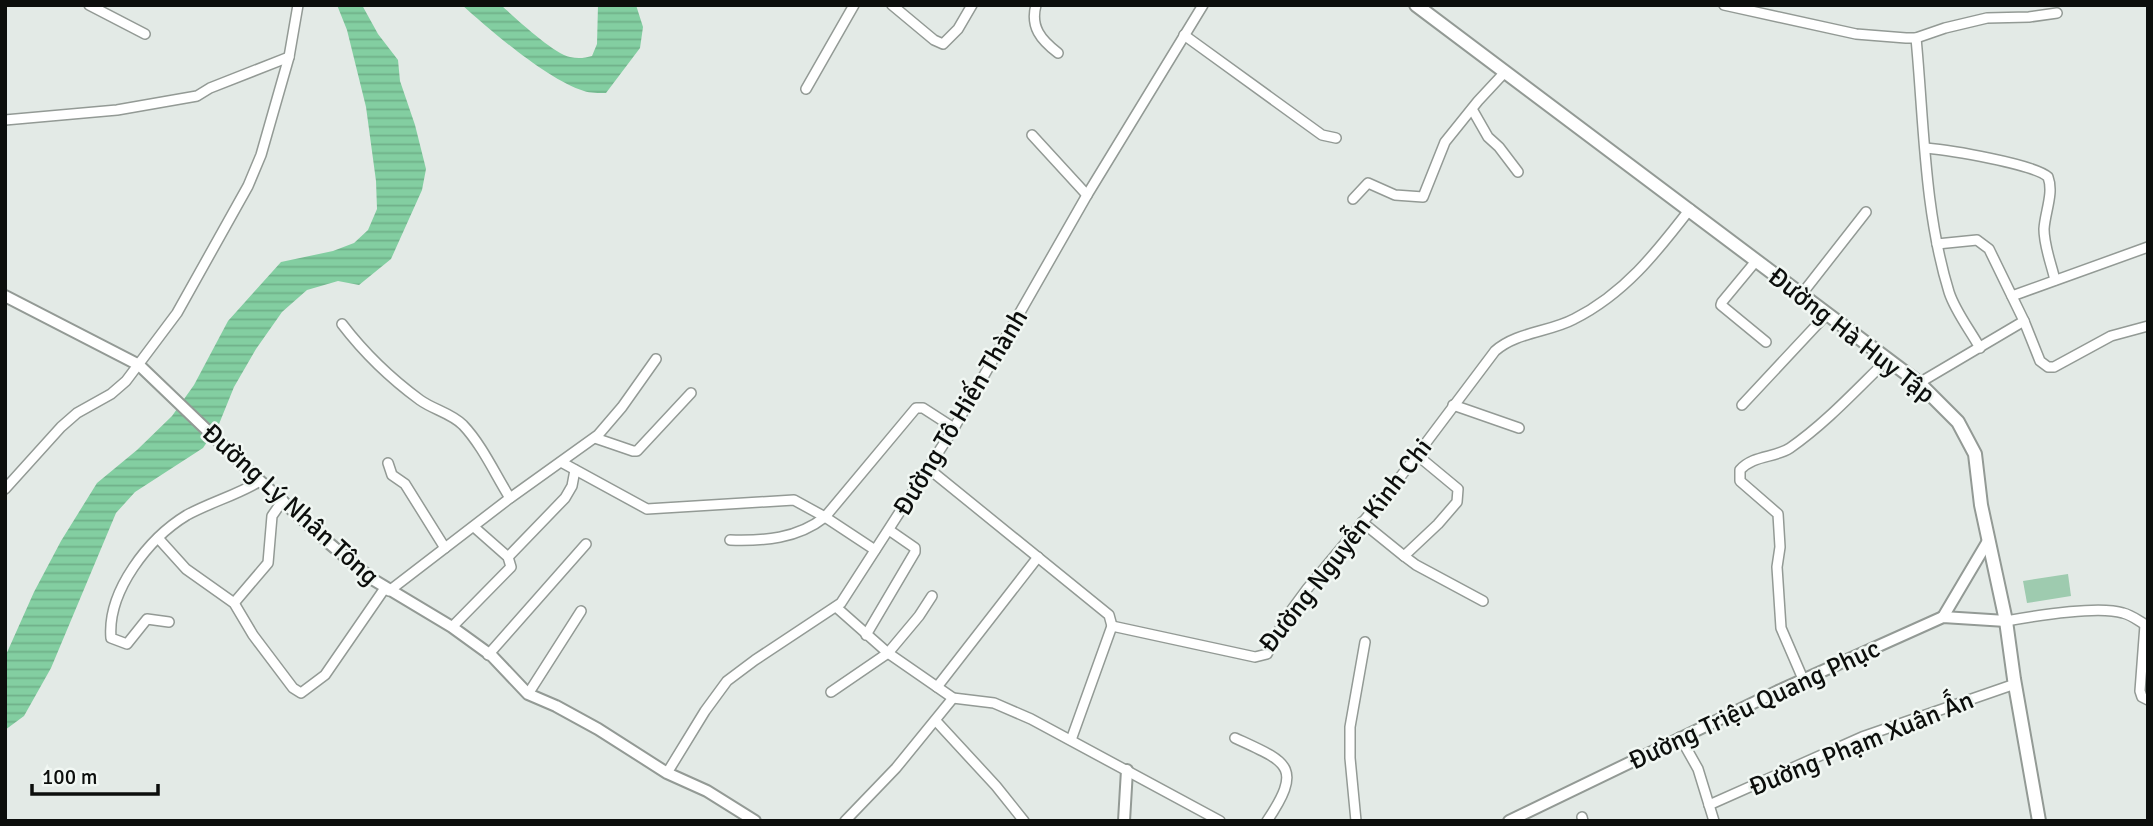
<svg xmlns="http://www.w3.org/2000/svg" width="2153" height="826" viewBox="0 0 2153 826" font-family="Signika,sans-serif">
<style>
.green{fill:#9ecbaf}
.water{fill:url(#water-rules)}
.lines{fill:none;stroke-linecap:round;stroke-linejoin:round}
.minor-casing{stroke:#939a95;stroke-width:12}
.tertiary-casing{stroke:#939a95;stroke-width:14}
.secondary-casing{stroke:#939a95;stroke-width:16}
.minor{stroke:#fff;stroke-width:9}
.tertiary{stroke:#fff;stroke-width:10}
.secondary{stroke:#fff;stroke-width:12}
.labels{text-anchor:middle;stroke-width:5;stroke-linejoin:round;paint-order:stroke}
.street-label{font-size:26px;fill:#0c0e0c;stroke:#f1f7f3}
</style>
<defs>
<pattern id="water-rules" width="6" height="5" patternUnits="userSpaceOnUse" patternTransform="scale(1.75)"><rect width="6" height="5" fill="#83cea1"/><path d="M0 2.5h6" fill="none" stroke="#70b089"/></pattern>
</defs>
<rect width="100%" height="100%" fill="#e3eae6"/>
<polygon class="green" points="2068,574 2071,596 2027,603 2023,581"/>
<g class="water">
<polygon points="337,5 362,5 378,34 398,60 400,81 415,125 426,169 422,190 391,259 359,285 338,281 307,290 282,312 256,349 234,387 219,424 203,448 135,492 116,513 51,668 24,716 5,730 5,657 34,592 61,541 97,483 137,450 172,416 194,385 228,321 281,262 333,251 354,243 368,230 377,209 376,181 366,107 347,30"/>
<path d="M462 5H501C514 17 554 54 570 57 578 59 585 58 592 56L597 44 598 5H636L643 27 640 48 606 93C599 93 590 93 584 91 548 80 491 31 462 5Z"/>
</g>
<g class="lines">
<g class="minor-casing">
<g id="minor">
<polyline points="89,5 145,34"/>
<polyline points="892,5 934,40 943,44 958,29 972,5"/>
<path d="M1036 5C1030 27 1041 40 1058 53"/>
<polyline points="1724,5 1856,34 1906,38 1916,38 1945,28 1987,18 2029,17 2057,13"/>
<polyline points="1184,35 1322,135 1336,138"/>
<path d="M1916 38C1924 122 1924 211 1949 292 1955 311 1970 330 1980 348"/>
<polyline points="806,89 854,5"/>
<polyline points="1472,109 1488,137 1499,147 1518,172"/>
<polyline points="5,120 117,110 197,96 210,88 289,57"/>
<polyline points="1032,135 1087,195"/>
<path d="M1926 148C1949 150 2034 164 2048 177 2054 193 2045 212 2044 229 2044 246 2051 263 2055 280"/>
<polyline points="1353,199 1368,183 1395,195 1423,197 1445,142 1478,101 1505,72"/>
<polyline points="1756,261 1722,302 1721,305 1766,342"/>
<polyline points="1801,295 1866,212"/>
<polyline points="2012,296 2148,247"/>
<polyline points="2024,321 2040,361 2048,367 2054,367 2111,336 2148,326"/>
<path d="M342 324C365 354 390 378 420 400 434 410 451 413 463 425 482 445 495 474 510 498"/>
<polyline points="1919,383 2024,321 1989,249 1977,240 1937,244"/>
<polyline points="1453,405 1519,428"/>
<polyline points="1742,405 1827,314"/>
<polyline points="595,438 633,451 637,451 691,393"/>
<polyline points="561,462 647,509 794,500 825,517 875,550"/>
<polyline points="388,463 392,475 405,484 445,548"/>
<polyline points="929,469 1109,615 1112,626"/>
<polyline points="5,489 61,427 77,413 111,394 126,381 177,313 248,186 261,155 289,57 298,5"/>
<polyline points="1362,522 1404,556 1438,524 1457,502 1458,489 1417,455"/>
<polyline points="158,538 186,569 234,603 253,635 293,688 301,693 325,675 385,588"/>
<path d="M730 540C764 541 797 539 825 517L916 408H923L954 428"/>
<polyline points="1404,556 1416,565 1483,601"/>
<polyline points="508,557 565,498 572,486 575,470"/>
<polyline points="389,591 510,498 598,435 622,407 656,359"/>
<polyline points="234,603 268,563 272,516 283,500"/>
<polyline points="836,607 888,653 953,698 994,703 1031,719 1220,821"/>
<path d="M2006 621C2034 616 2098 605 2123 613 2132 615 2140 622 2148 626"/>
<path d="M169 622 147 619 127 644 111 638C107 591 149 538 187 515 211 502 237 495 260 481"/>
<polyline points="2145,625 2140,691 2142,697 2148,700"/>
<path d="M1112 626 1255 657 1267 654 1285 619 1307 589 1398 480 1495 351C1516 332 1550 332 1574 319 1624 294 1656 253 1690 209"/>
<polyline points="452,627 511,567 508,557 474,527"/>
<polyline points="866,635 915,552 915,548 889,530"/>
<polyline points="488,655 586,544"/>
<path d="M1803 679 1781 628 1777 567 1780 547 1778 514 1740 481V470C1753 455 1775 458 1790 448 1826 423 1856 390 1888 359"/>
<polyline points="937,687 1038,557"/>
<polyline points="831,692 888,653 919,616 932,596"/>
<polyline points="528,694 581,611"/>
<polyline points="936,721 996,786 1024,821"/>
<polyline points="1680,737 1698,769 1714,821"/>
<path d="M1235 738C1287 762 1304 766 1267 821"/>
<polyline points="1071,740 1112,626"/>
<polyline points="667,773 705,711 727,681 755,660 841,603 954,428 1087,195 1203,5"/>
<polyline points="1709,805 1862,737 2015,684"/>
<polyline points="1582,817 1583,821"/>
<polyline points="845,821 896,768 953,698"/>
<polyline points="1356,821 1350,758 1350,727 1365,642"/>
</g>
</g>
<g class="tertiary-casing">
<g id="tertiary">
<polyline points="5,296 139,365 260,481 330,544 372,579 452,627 492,656 528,694 556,706 598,729 667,773 707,791 755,821"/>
<polyline points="1943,617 1988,541"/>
<polyline points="1124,821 1127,770"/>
<polyline points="1509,821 1778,691 1943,617 2006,621"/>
</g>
</g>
<g class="secondary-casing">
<polyline id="secondary" points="1416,5 1919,383 1958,422 1975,454 1981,505 2006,621 2014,679 2039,821"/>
</g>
<use href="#minor" class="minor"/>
<use href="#tertiary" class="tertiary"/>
<use href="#secondary" class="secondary"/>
</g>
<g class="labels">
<g class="street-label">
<text transform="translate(1852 335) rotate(38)" y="9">Đường Hà Huy Tập</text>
<text transform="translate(960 412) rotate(-59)" y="9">Đường Tô Hiến Thành</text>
<text transform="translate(291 504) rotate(42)" y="9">Đường Lý Nhân Tông</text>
<text transform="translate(1345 545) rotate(-52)" y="9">Đường Nguyễn Kinh Chi</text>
<text transform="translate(1754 704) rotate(-25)" y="9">Đường Triệu Quang Phục</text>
<text transform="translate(1861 743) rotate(-22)" y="9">Đường Phạm Xuân Ấn</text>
</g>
</g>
<rect width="2153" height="826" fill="none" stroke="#0c0e0c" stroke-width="14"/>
<path d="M32 784v10h126v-10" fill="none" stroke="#0c0e0c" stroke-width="3.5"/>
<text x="42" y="784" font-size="21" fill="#0c0e0c" stroke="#f1f7f3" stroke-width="5" paint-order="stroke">100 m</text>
</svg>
